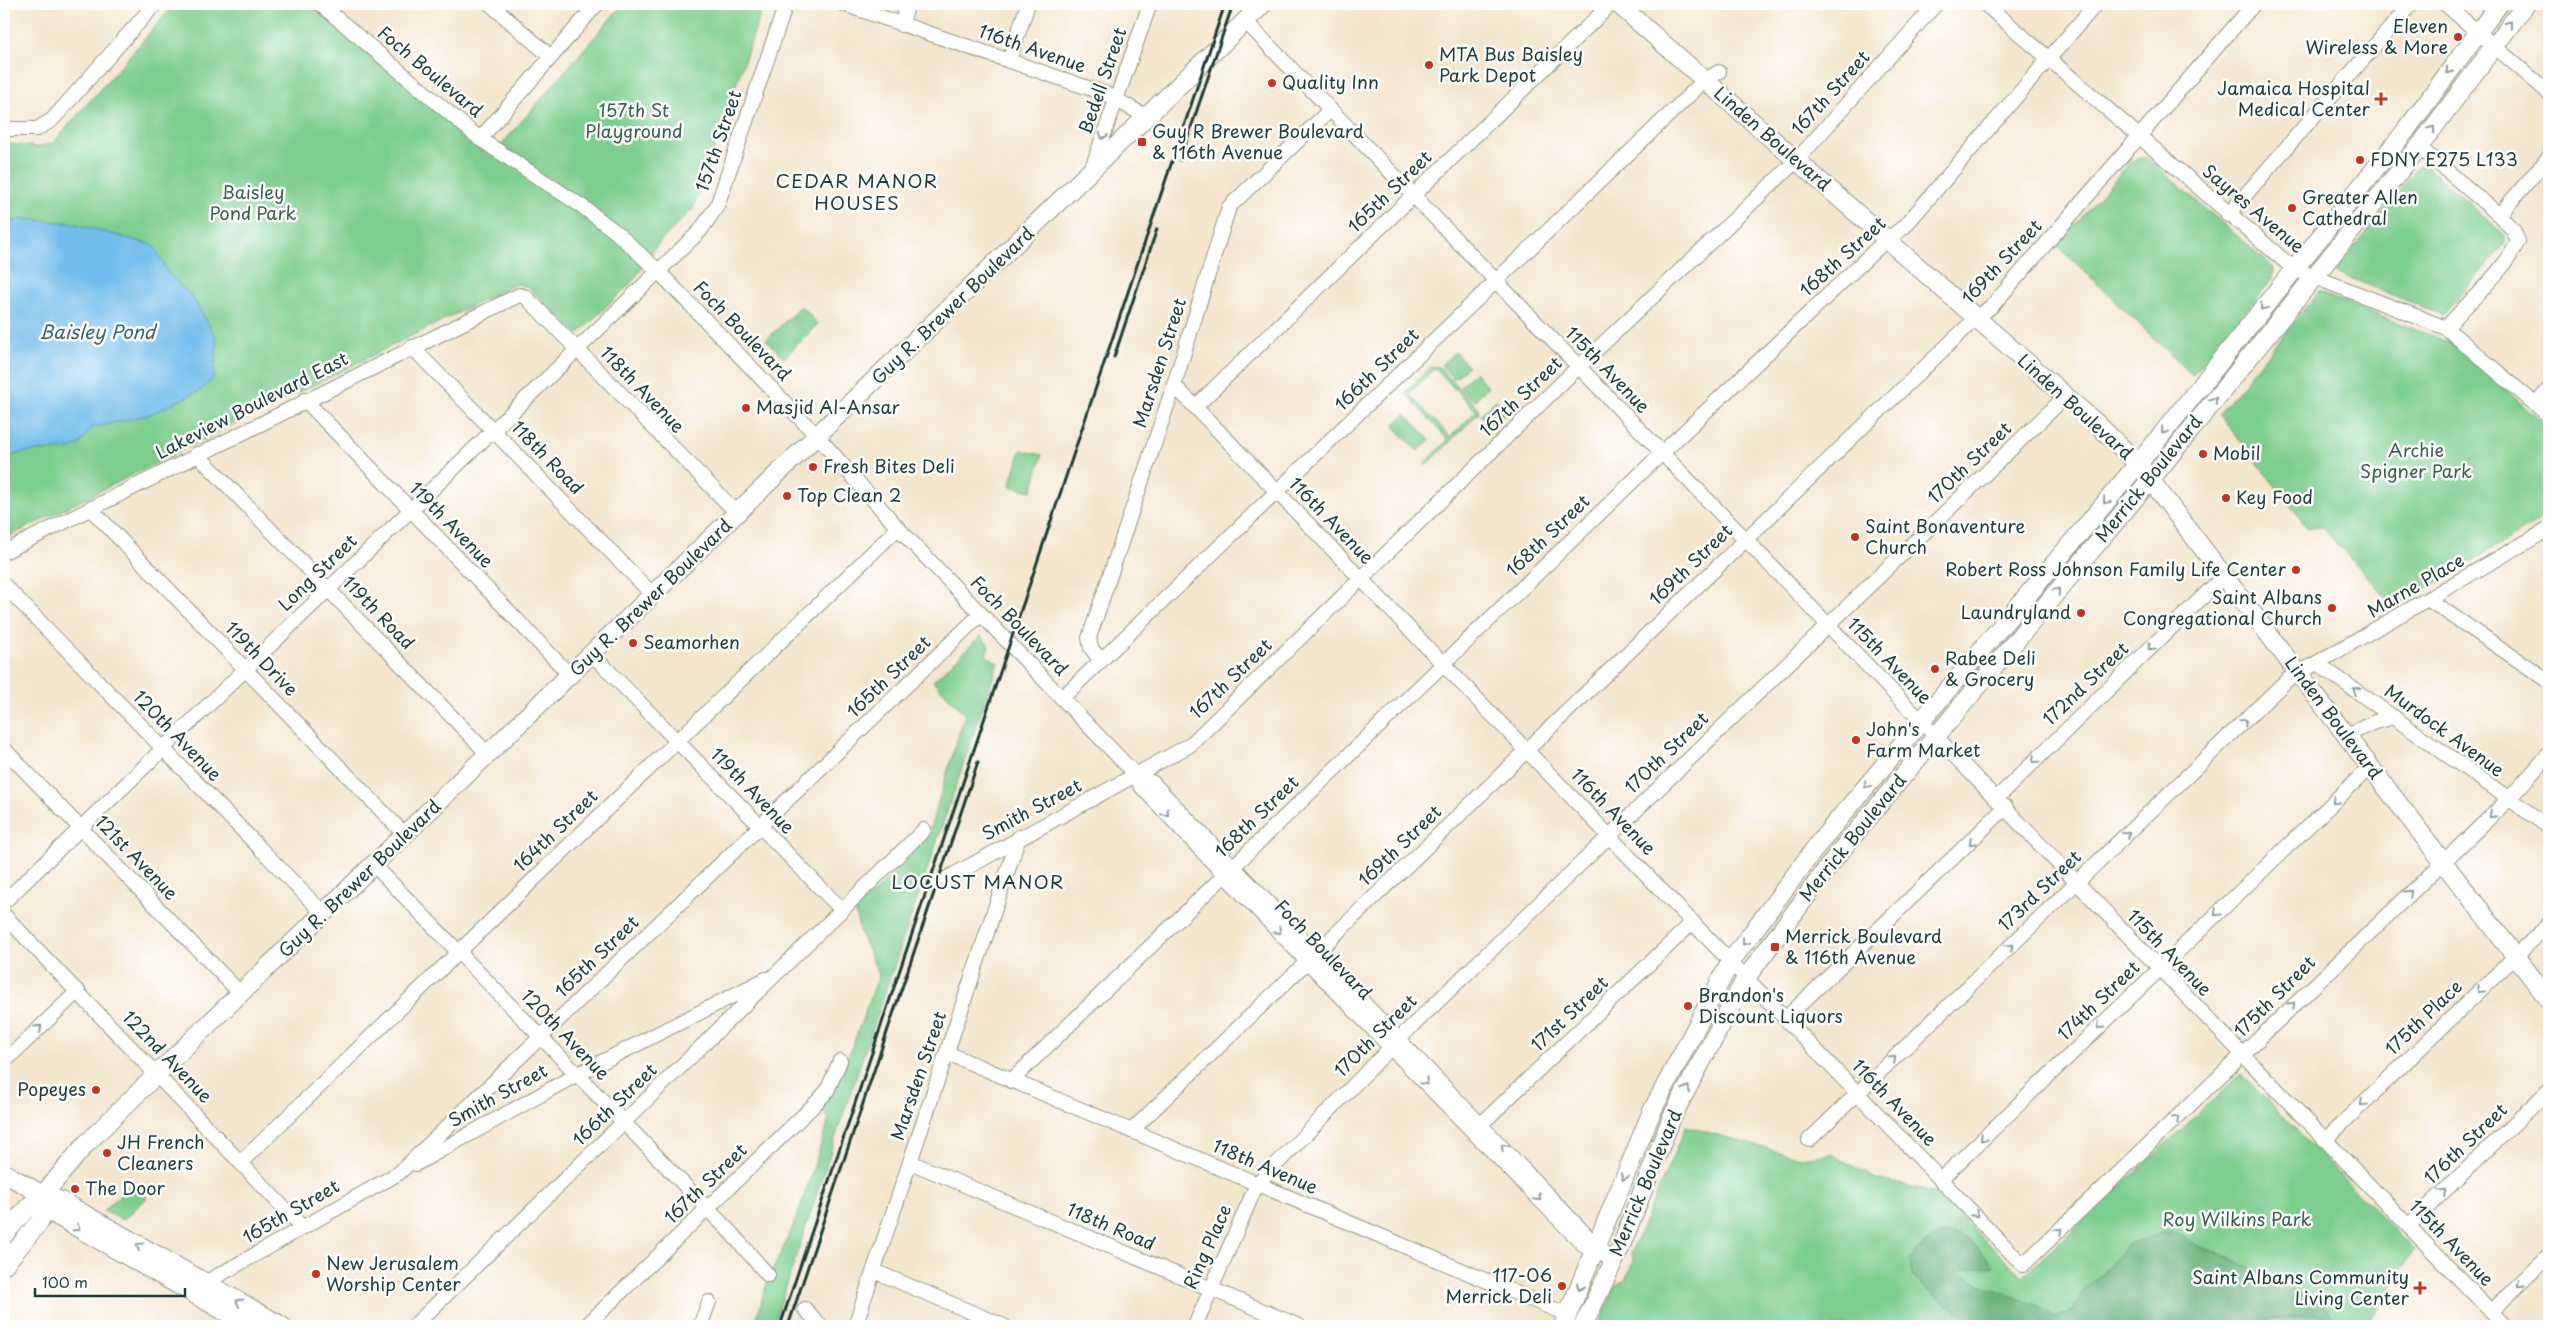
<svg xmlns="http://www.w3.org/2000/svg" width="2553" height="1330" viewBox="0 0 2553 1330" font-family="'Playpen Sans',sans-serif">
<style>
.green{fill:#7dcd8e;stroke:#4e8561;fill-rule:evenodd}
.forest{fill:#66b079;stroke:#427656}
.water{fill:#72bdeb;stroke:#487d90}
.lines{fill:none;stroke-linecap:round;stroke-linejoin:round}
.minor-casing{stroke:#8a9281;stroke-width:16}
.major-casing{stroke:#8a9281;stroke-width:20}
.minor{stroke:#fff;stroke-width:14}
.major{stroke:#fff;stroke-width:18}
.rail{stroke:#1f3d34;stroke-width:3}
.oneway{stroke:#8f9e9a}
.poi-dot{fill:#c8321e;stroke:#fff;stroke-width:2}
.labels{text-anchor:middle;stroke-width:5;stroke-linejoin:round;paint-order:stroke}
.poi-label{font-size:18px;fill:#1f3d34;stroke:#fff;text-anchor:start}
.street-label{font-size:18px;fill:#1f3d34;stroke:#fff}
.park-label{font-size:18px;fill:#36614a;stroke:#fff}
.neighbourhood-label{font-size:19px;letter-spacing:1px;fill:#1f3d34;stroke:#fff}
.water-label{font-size:19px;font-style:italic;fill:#38636b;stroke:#fff}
</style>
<rect width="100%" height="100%" fill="#fff"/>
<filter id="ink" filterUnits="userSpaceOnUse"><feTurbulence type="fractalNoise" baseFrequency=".02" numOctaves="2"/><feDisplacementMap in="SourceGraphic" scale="10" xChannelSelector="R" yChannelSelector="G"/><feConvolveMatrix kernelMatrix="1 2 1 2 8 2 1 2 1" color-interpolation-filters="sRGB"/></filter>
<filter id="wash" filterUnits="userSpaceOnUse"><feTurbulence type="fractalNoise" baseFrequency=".0096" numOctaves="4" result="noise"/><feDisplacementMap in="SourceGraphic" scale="20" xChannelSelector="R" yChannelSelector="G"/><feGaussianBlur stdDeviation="1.12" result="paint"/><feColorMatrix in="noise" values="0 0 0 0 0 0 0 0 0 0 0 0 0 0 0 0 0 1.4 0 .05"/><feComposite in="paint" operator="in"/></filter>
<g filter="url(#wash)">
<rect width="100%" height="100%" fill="#f4e6ce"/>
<g class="green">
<polygon points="175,4 313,4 491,157 623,4 764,4 693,209 658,244 633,281 578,334 528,287 516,284 4,539 4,143 38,147 53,143"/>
<polygon points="2146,157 2274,268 2273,279 2192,375 2057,245 2132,160"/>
<polygon points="2419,165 2425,165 2502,232 2505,240 2503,246 2443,315 2335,272"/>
<polygon points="2318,292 2453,344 2549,428 2549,515 2395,607 2321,526 2308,528 2219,414"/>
<polygon points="801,306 818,324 784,358 766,340"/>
<polygon points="1455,352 1468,366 1454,379 1441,365"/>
<path d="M1431 366 1439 367 1478 408 1479 413 1426 466 1424 464 1448 440 1406 394 1407 390ZM1435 368 1476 411 1450 437 1409 394Z"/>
<polygon points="1475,372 1488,387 1474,401 1460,387"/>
<polygon points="1496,400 1507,411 1491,426 1480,415"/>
<polygon points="1405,414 1430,440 1418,451 1393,426"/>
<polygon points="1021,450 1042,455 1032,491 1010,486"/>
<polygon points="981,636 989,645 986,655 998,663 839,1127 773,1326 754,1326 767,1283 795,1222 811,1176 829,1119 820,1110 848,1057 879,975 859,930 855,910 902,866 928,835 965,714 933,681"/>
<polygon points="2241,1074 2414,1250 2366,1326 2333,1326 2309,1320 2195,1326 1598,1326 1616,1285 1626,1279 1634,1260 1631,1253 1686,1126 1800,1158 1831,1154 1876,1179 1934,1192 2023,1276"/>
<polygon points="133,1183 147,1198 123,1220 103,1211"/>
</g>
<path class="forest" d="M2164 1232 2182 1236 2196 1245 2234 1260 2283 1283 2316 1300 2337 1318 2316 1315 2234 1324 2254 1326H1986C1957 1315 1935 1297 1912 1276L1910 1260C1940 1218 1965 1230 1994 1266L1955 1271 1983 1286 2039 1306 2054 1318 2072 1311 2085 1289 2105 1272 2124 1247Z"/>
<polygon class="water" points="23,219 71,223 153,245 169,274 193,298 215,335 217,345 213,379 201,390 149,415 91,428 80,444 71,449 25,452 4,459 4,223"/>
</g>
<g filter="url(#ink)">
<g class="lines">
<g class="minor-casing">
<g id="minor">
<polyline points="320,4 480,139 583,207 617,233 658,271 818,437 898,528 1136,775 1153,783 1613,1263"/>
<polyline points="490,4 551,57"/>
<polyline points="843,4 1106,94 1147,117"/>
<polyline points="1985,4 2294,269 2446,328 2549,416"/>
<polyline points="2445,4 2549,93"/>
<polyline points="1245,21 2505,1326"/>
<polyline points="901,25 908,4"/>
<polyline points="1009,61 1028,4"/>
<polyline points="4,129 37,129 52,120 155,4"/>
<polyline points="480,139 597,4"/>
<polyline points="2419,147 2499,215"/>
<polyline points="1092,168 1150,4"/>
<polyline points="2228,215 2411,4"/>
<path d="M2446 328C2469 300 2503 274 2518 241L2513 230 2499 215 2549 157"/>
<polyline points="412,347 654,596"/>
<polyline points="1174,385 2023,1265 2508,800 2549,754"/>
<polyline points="305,400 571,676"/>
<polyline points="2536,404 2549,389"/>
<polyline points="1195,407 1611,4"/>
<polyline points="197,454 489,755"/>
<polyline points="90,508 405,835"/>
<polyline points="4,552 519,295 526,297 738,514"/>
<polyline points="4,585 324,914"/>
<polyline points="2429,600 2549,681"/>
<polyline points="593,655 842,910"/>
<polyline points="1101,661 1091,648 1089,638 1174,385 1229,207 1330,110"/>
<polyline points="2318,664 2549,827"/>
<polyline points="1062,698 1705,80 1719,72"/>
<polyline points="2347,735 2375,722 2394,717"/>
<polyline points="4,749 241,994"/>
<path d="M1136 775 1140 785C1286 942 1436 1094 1586 1247H1596"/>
<polyline points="1997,798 2224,576"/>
<polyline points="374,865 732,1234 768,1275"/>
<polyline points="946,879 1190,745 1571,374 1796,161 1936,4"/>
<polyline points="4,902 700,231 717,206 786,4"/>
<polyline points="4,915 302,1227"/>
<polyline points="1786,1018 2006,807"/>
<polyline points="947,1053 1568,1315"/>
<polyline points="4,1062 78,991"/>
<polyline points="1011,1081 1662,453 1886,240 1904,227 2096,4"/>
<polyline points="1476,1129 1693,922"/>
<polyline points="1131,1131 1976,318 1992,306 2254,4"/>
<polyline points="1809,1140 2287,680 2549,529"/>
<polyline points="2325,1140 2549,924"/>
<polyline points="241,1162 898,528"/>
<polyline points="910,1162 1299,1326"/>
<polyline points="416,1164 576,1075 766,979"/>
<polyline points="1941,1179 2370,767"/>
<polyline points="2408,1226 2549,1090"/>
<polyline points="874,1271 1004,1326"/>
<polyline points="201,1289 205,1283 399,1173 981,614"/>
<polyline points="805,1309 821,1326"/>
<polyline points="2491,1312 2549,1255"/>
<polyline points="414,1326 924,830"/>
<polyline points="586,1326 813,1106 827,1091 840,1061"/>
<polyline points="700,1326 709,1302"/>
<polyline points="855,1326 1019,837"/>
<polyline points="1195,1326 1257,1184 1409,1029 2065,397"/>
</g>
</g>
<g class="major-casing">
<g id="major">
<polyline points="1618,4 2095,422 2138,464 2549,1000"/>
<polyline points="4,1173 43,1195 61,1201 282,1326"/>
<polyline points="43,1195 52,1213 250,1326"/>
<polyline points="4,1235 28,1207 43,1195 85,1145 157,1074 1263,4"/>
<polyline points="4,1265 41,1220 43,1195"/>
<polyline points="1563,1326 1652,1111 1731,961 1822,839 2138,464 2407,129 2499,4"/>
<polyline points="1583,1326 1620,1248 1672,1117 1746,978 1837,855 2151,479 2419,147 2526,4"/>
</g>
</g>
<use href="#minor" class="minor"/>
<use href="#major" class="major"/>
<g class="rail">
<polyline points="1180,160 1233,4"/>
<polyline points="1114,357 1157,229"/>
<polyline points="780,1326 1225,4"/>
<polyline points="788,1326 978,762"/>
</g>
</g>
<defs><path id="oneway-chevron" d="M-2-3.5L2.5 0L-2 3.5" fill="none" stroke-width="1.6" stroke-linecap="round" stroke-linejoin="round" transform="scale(1.25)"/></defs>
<g class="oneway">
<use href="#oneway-chevron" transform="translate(2509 24) rotate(-51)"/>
<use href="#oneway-chevron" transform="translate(2449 71) rotate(126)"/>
<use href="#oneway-chevron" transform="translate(2432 129) rotate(-54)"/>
<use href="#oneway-chevron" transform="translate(1103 136) rotate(109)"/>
<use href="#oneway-chevron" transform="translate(2263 307) rotate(129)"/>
<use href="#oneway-chevron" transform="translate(2214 400) rotate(-51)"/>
<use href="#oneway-chevron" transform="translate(2164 431) rotate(128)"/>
<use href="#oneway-chevron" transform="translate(2106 501) rotate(130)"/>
<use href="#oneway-chevron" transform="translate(2057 591) rotate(-50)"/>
<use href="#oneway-chevron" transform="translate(2151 647) rotate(136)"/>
<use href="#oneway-chevron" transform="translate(2356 690) rotate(-144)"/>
<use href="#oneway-chevron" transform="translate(2244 722) rotate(-44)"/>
<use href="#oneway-chevron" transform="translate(2035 760) rotate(136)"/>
<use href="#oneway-chevron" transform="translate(1867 785) rotate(130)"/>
<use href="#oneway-chevron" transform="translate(2335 801) rotate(136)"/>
<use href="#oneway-chevron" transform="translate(1166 813) rotate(47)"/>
<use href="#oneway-chevron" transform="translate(2492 815) rotate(137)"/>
<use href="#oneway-chevron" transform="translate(2127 834) rotate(-44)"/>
<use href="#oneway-chevron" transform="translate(1972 842) rotate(137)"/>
<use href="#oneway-chevron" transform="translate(2409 893) rotate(-44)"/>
<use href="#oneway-chevron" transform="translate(2217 913) rotate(136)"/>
<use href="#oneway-chevron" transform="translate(1278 931) rotate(46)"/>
<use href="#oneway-chevron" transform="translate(1745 942) rotate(127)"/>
<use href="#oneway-chevron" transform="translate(2010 947) rotate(-44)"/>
<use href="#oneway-chevron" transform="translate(2480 990) rotate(136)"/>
<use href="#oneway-chevron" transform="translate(2292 1005) rotate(-44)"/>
<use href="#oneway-chevron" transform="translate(2100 1026) rotate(136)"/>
<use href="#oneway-chevron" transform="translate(39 1028) rotate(-43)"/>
<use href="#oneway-chevron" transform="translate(1893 1059) rotate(-44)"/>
<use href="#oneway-chevron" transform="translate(1425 1082) rotate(46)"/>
<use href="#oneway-chevron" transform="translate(1687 1089) rotate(-62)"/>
<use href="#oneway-chevron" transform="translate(2363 1103) rotate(136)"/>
<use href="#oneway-chevron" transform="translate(2176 1119) rotate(-44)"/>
<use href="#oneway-chevron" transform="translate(1983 1138) rotate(136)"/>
<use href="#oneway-chevron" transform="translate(1504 1147) rotate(-134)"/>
<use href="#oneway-chevron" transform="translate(1624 1177) rotate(113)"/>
<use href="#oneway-chevron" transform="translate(2443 1192) rotate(-44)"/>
<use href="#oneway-chevron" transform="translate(1538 1198) rotate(46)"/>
<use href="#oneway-chevron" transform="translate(1975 1214) rotate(46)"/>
<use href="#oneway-chevron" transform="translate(77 1228) rotate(31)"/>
<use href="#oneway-chevron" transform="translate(2059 1231) rotate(-44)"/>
<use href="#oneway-chevron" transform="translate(139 1246) rotate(-151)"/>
<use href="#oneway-chevron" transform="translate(2520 1284) rotate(136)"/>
<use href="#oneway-chevron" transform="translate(1580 1287) rotate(112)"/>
<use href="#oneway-chevron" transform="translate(239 1302) rotate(-150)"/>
</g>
</g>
<g class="poi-dot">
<circle cx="2458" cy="37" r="5"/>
<circle cx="1429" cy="65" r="5"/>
<circle cx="1272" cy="83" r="5"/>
<path d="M2378.5 91.5h5v5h5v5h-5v5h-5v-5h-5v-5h5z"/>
<rect x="1137" y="137" width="10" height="10" rx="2.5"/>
<circle cx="2360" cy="160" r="5"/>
<circle cx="2292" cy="208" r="5"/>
<circle cx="746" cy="408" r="5"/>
<circle cx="2203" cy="454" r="5"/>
<circle cx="813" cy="467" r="5"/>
<circle cx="787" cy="496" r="5"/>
<circle cx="2226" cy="498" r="5"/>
<circle cx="1855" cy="537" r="5"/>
<circle cx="2296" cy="570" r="5"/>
<circle cx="2332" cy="608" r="5"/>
<circle cx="2081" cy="613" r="5"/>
<circle cx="633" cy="643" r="5"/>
<circle cx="1935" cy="669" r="5"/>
<circle cx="1856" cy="740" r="5"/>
<rect x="1770" y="942" width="10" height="10" rx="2.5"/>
<circle cx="1688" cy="1006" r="5"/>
<circle cx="96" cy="1090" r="5"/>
<circle cx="107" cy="1153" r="5"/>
<circle cx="75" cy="1189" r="5"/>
<circle cx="316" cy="1274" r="5"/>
<circle cx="1562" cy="1286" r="5"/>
<path d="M2417.5 1280.5h5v5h5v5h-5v5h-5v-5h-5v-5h5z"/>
</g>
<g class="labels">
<g class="poi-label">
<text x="2448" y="33" text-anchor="end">Eleven<tspan x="2448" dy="21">Wireless &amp; More</tspan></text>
<text x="1439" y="61">MTA Bus Baisley<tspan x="1439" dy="21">Park Depot</tspan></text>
<text x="1282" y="89">Quality Inn</text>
<text x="2370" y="95" text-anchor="end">Jamaica Hospital<tspan x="2370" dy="21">Medical Center</tspan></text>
<text x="1152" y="138">Guy R Brewer Boulevard<tspan x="1152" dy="21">&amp; 116th Avenue</tspan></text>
<text x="2370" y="166">FDNY E275 L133</text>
<text x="2302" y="204">Greater Allen<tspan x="2302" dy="21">Cathedral</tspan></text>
<text x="756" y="414">Masjid Al-Ansar</text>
<text x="2213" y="460">Mobil</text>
<text x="823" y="473">Fresh Bites Deli</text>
<text x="797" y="502">Top Clean 2</text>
<text x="2236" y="504">Key Food</text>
<text x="1865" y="533">Saint Bonaventure<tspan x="1865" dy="21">Church</tspan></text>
<text x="2286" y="576" text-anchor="end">Robert Ross Johnson Family Life Center</text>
<text x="2322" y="604" text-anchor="end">Saint Albans<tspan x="2322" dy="21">Congregational Church</tspan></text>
<text x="2071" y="619" text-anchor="end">Laundryland</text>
<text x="643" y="649">Seamorhen</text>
<text x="1945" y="665">Rabee Deli<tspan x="1945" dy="21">&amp; Grocery</tspan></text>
<text x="1866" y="736">John's<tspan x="1866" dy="21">Farm Market</tspan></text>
<text x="1785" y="943">Merrick Boulevard<tspan x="1785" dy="21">&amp; 116th Avenue</tspan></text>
<text x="1698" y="1002">Brandon's<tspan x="1698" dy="21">Discount Liquors</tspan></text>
<text x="86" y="1096" text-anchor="end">Popeyes</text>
<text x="117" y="1149">JH French<tspan x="117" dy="21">Cleaners</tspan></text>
<text x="85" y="1195">The Door</text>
<text x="326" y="1270">New Jerusalem<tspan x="326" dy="21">Worship Center</tspan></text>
<text x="1552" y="1282" text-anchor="end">117-06<tspan x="1552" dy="21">Merrick Deli</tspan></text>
<text x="2409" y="1284" text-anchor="end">Saint Albans Community<tspan x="2409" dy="21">Living Center</tspan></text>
</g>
<g class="street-label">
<text transform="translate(1032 49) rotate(19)" y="6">116th Avenue</text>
<text transform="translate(430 72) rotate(40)" y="6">Foch Boulevard</text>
<text transform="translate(1103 81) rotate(-71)" y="6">Bedell Street</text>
<text transform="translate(1831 93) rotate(-48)" y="6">167th Street</text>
<text transform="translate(1772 139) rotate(41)" y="6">Linden Boulevard</text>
<text transform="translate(719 141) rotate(-71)" y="6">157th Street</text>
<text transform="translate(1390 192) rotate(-44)" y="6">165th Street</text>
<text transform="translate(2253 209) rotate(40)" y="6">Sayres Avenue</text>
<text transform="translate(1843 257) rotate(-42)" y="6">168th Street</text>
<text transform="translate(2002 262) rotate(-47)" y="6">169th Street</text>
<text transform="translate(953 306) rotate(-44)" y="6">Guy R. Brewer Boulevard</text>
<text transform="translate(742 331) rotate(46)" y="6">Foch Boulevard</text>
<text transform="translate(1160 363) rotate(-72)" y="6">Marsden Street</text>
<text transform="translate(1377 370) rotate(-44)" y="6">166th Street</text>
<text transform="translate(1607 370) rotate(46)" y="6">115th Avenue</text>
<text transform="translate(642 390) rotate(46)" y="6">118th Avenue</text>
<text transform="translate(1521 397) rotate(-44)" y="6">167th Street</text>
<text transform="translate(252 406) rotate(-27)" y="6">Lakeview Boulevard East</text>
<text transform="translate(2075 407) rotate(42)" y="6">Linden Boulevard</text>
<text transform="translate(547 458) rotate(46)" y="6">118th Road</text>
<text transform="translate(1970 463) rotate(-44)" y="6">170th Street</text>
<text transform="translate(2149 479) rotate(-51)" y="6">Merrick Boulevard</text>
<text transform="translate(1331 521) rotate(46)" y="6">116th Avenue</text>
<text transform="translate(451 525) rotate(46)" y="6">119th Avenue</text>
<text transform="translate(1548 536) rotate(-44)" y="6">168th Street</text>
<text transform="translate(1691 565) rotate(-44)" y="6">169th Street</text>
<text transform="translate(318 573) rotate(-44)" y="6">Long Street</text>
<text transform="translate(2416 586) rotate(-30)" y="6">Marne Place</text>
<text transform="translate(651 598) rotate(-44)" y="6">Guy R. Brewer Boulevard</text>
<text transform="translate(378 613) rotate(46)" y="6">119th Road</text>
<text transform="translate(1019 626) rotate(46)" y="6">Foch Boulevard</text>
<text transform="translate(261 659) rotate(46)" y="6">119th Drive</text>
<text transform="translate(1889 661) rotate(46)" y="6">115th Avenue</text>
<text transform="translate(889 677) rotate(-44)" y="6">165th Street</text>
<text transform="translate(1231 679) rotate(-44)" y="6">167th Street</text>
<text transform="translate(2086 684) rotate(-44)" y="6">172nd Street</text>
<text transform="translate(2333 718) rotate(53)" y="6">Linden Boulevard</text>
<text transform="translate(2444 731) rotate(36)" y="6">Murdock Avenue</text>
<text transform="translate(177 736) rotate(46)" y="6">120th Avenue</text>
<text transform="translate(1667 753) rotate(-44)" y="6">170th Street</text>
<text transform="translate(752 791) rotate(46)" y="6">119th Avenue</text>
<text transform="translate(1032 810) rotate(-28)" y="6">Smith Street</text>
<text transform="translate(1613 812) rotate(46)" y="6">116th Avenue</text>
<text transform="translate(1257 817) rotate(-44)" y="6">168th Street</text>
<text transform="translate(556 831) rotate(-44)" y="6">164th Street</text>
<text transform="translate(1853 838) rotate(-51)" y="6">Merrick Boulevard</text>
<text transform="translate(1400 846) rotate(-44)" y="6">169th Street</text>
<text transform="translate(136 858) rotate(46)" y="6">121st Avenue</text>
<text transform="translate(360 879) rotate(-44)" y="6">Guy R. Brewer Boulevard</text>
<text transform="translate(2040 891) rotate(-44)" y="6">173rd Street</text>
<text transform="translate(1323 950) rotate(46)" y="6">Foch Boulevard</text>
<text transform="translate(2169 953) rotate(46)" y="6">115th Avenue</text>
<text transform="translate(597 957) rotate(-44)" y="6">165th Street</text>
<text transform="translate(2275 997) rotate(-45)" y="6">175th Street</text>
<text transform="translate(2099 1001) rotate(-44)" y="6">174th Street</text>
<text transform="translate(1570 1014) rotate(-44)" y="6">171st Street</text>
<text transform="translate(2424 1018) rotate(-44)" y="6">175th Place</text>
<text transform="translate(565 1035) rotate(46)" y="6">120th Avenue</text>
<text transform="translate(1376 1036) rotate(-45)" y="6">170th Street</text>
<text transform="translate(167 1057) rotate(46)" y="6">122nd Avenue</text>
<text transform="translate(919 1076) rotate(-71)" y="6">Marsden Street</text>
<text transform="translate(498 1096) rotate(-29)" y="6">Smith Street</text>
<text transform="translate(1894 1103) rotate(46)" y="6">116th Avenue</text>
<text transform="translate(615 1105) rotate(-44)" y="6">166th Street</text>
<text transform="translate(2466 1144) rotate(-44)" y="6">176th Street</text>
<text transform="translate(1265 1167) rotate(23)" y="6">118th Avenue</text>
<text transform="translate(1646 1183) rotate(-67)" y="6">Merrick Boulevard</text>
<text transform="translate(706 1184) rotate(-44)" y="6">167th Street</text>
<text transform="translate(291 1212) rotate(-30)" y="6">165th Street</text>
<text transform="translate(1111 1227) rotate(23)" y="6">118th Road</text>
<text transform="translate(2451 1243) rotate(46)" y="6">115th Avenue</text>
<text transform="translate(1208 1247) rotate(-66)" y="6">Ring Place</text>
</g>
<g class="park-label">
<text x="634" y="117">157th St<tspan x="634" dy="21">Playground</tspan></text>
<text x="253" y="199">Baisley<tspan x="253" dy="21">Pond Park</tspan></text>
<text x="2416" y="457">Archie<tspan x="2416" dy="21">Spigner Park</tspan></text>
<text x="2237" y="1226">Roy Wilkins Park</text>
</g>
<g class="neighbourhood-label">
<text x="857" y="188">CEDAR MANOR<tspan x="857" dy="22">HOUSES</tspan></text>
<text x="978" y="889">LOCUST MANOR</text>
</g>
<g class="water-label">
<text x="97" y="339">Baisley Pond</text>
</g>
</g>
<rect width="2553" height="1330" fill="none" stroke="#fff" stroke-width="20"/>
<path d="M35 1288v8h150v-8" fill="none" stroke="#1f3d34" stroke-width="2.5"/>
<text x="42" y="1288" font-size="15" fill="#1f3d34" stroke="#ffffff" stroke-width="4" paint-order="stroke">100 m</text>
</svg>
